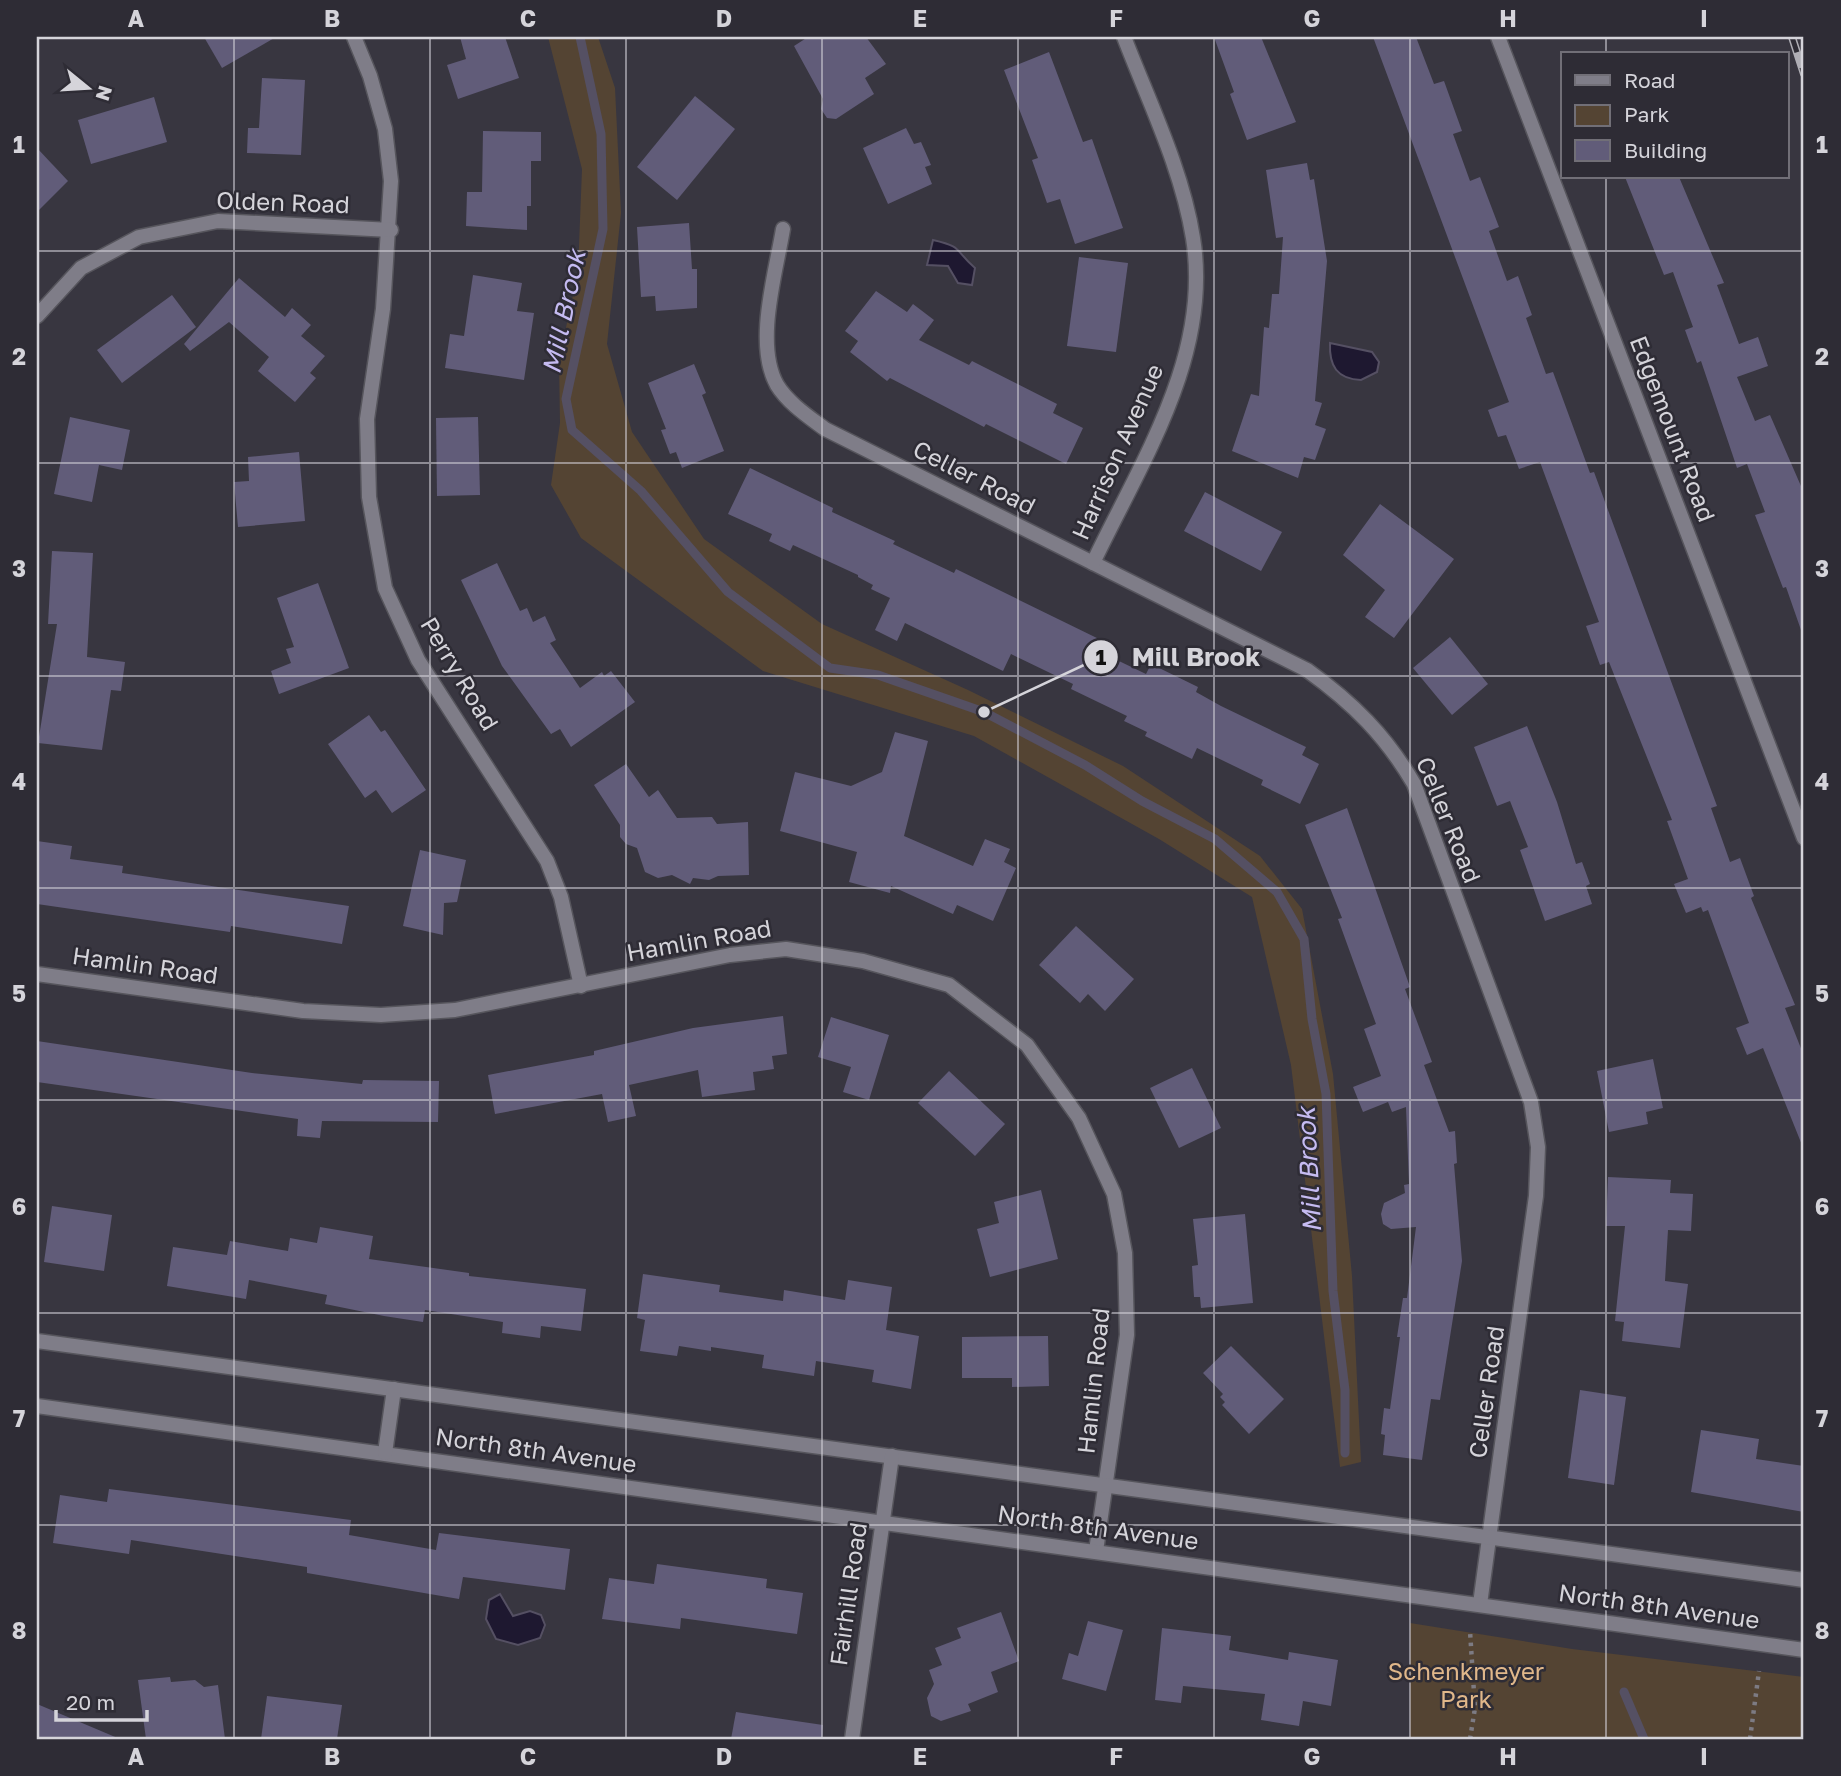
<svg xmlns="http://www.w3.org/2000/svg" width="1841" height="1776" viewBox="0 0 1841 1776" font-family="'Golos Text',sans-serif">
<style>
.green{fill:#544433}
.water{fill:#1e1830;stroke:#555063;stroke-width:2}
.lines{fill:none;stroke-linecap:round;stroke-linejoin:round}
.stream{stroke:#555063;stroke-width:9}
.building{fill:#615c79}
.street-casing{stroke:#56555c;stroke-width:17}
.path{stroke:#7d7b83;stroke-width:4.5;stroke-dasharray:3.5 5;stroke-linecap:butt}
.street{stroke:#7f7d88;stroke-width:14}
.rail-casing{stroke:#afaeb5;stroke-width:8}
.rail{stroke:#2e2c35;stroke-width:5;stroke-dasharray:16;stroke-linecap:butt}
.grid{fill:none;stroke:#d5d4da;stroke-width:2;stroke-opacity:0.55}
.labels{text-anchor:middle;stroke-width:5;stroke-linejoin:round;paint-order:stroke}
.street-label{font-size:24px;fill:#d5d4da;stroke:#2e2c35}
.park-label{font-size:24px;fill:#e0b78a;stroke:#2e2c35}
.water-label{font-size:26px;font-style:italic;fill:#c5bbf1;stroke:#2e2c35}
.leader{fill:none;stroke:#d5d4da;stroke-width:2.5}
.callout-dot{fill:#d5d4da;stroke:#2e2c35;stroke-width:2.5}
.mark-label{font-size:21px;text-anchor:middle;font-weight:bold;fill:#111}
.callout-label{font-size:26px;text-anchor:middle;font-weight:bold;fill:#d5d4da;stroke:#2e2c35;stroke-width:5;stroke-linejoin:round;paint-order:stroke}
.neatline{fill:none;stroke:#d5d4da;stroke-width:2.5}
.grid-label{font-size:23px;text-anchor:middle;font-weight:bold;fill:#d5d4da}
</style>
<rect width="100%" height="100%" fill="#383640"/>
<g class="green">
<polygon points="548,37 598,37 615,88 621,213 607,344 632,432 704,539 822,624 968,690 1123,766 1260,856 1302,909 1333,1074 1352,1276 1361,1462 1340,1467 1291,1065 1252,897 1159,839 974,736 763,671 581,538 551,485 560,423 559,360 578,272 582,169"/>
<polygon points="1410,1623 1572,1649 1804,1677 1804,1739 1410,1739"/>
</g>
<g class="water">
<path d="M933 240C964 247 954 250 975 268L972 285 958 283 948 266 927 265Z"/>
<path d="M1330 343 1372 352 1379 362 1377 372 1361 380C1337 379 1329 366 1330 343Z"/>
<polygon points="500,1594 513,1616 530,1611 541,1615 545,1625 540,1638 518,1645 496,1639 486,1619 489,1600"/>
</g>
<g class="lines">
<g class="stream">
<polyline points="580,37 601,134 603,229 566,399 572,430 641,491 728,592 830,668 878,675 984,712 1085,765 1142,801 1215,839 1277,892 1304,939 1312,1019 1326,1094 1333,1291 1345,1390 1345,1453"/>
<polyline points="1624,1692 1644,1739"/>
</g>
</g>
<g class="building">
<polygon points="204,37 276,37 222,68"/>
<polygon points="460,37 505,37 519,78 458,99 447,65 466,59"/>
<polygon points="808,37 866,37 886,64 865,78 874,94 836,119 827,118 821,109 823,99 794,46"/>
<polygon points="1214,37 1261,37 1296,122 1247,140 1230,94 1234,92"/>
<polygon points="1373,37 1416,37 1434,84 1444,81 1462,131 1453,134 1470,181 1480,177 1499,227 1489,231 1507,281 1518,276 1532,315 1526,318 1546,374 1553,372 1590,473 1594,472 1717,806 1711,808 1730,862 1740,858 1754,896 1751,898 1795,1005 1785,1008 1804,1056 1804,1150 1763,1048 1747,1055 1736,1028 1749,1023 1708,910 1703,912 1701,907 1686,913 1674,884 1688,879 1667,821 1672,820 1609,662 1600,665 1586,626 1599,622 1540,462 1519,469 1506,435 1498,437 1488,410 1509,402"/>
<polygon points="1049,52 1083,142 1092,139 1123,228 1075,244 1060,199 1047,203 1032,160 1038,158 1004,70"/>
<polygon points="262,78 305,80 301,155 247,153 248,128 259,128"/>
<polygon points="695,96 735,129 677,200 637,167"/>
<polygon points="154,97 167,142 91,164 78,120"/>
<polygon points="906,128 914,144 921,142 931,165 925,167 932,184 888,204 863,148"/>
<polygon points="483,131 541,132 541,161 531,161 531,206 527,206 527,230 466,226 467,192 482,192"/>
<polygon points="37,148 68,181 37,212"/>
<polygon points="1307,163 1310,180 1314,179 1327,261 1315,401 1322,403 1315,425 1326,429 1315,460 1304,457 1298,478 1232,451 1251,394 1259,396 1264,327 1269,328 1272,294 1279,294 1283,237 1276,238 1266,170"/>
<polygon points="1625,177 1679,177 1724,283 1717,285 1739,344 1758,337 1768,366 1737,377 1755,421 1770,415 1804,493 1804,630 1801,630 1786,587 1783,588 1755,515 1765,512 1747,464 1737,468 1701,361 1697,363 1685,330 1693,327 1673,272 1664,275"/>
<polygon points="689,223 692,269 697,269 697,308 656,311 655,296 641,297 637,227"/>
<polygon points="1079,257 1128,263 1116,352 1067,346"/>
<polygon points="473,275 522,283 517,311 534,313 524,380 445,368 450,334 464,336"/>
<polygon points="239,278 285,317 292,308 311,325 301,336 325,356 310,373 316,378 295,402 258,371 269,357 229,322 190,351 184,344"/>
<polygon points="876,291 907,312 913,304 934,320 919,340 969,365 972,361 1057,404 1053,413 1083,428 1066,464 986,424 984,427 890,378 887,381 850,352 858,341 845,331"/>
<polygon points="172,295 196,327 122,383 97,350"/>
<polygon points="694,364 706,393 702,395 724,451 682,468 676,452 670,454 661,430 666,429 648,383"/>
<polygon points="70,417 130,430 122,470 99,465 92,502 54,494"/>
<polygon points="478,417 480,495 437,496 436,418"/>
<polygon points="299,452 305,521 238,527 234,482 249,481 248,457"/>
<polygon points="750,468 833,508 832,512 895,541 893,544 954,573 956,569 1101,640 1096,650 1146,674 1151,664 1198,687 1196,692 1221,706 1306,747 1302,755 1319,764 1300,804 1261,785 1263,780 1197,748 1192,759 1145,736 1147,732 1124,721 1127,716 1071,689 1073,684 1011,654 1003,671 905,623 897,641 875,630 890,598 871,589 873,585 858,577 858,575 793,545 790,551 769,541 772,534 728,514"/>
<polygon points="1205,492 1282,532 1261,571 1184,531"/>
<polygon points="1380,504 1454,559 1394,638 1365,617 1385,590 1343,555"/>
<polygon points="52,551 93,553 87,657 125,662 121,691 111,690 102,750 38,743 57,624 48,624"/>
<polygon points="497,563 520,611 527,608 533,622 545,616 556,640 550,643 580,688 602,672 604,676 611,671 635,702 571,747 560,729 551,734 502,666 461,580"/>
<polygon points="318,583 349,668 279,694 271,671 291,663 286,649 294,647 277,598"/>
<polygon points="1450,637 1488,684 1452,715 1413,668"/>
<polygon points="369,715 381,732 385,730 426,790 392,813 376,790 365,798 328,744"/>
<polygon points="1527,726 1557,802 1576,864 1582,862 1590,884 1586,886 1592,904 1545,921 1520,850 1528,847 1510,801 1497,806 1474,747"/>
<polygon points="895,732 928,741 904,836 973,866 985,839 1010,849 1004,862 1016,868 993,921 957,905 953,914 891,886 890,893 849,882 857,852 780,831 795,772 851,786 882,772"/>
<polygon points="626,764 649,797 658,790 677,818 712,817 717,824 748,822 749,875 718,876 709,880 693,878 690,884 672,875 658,878 645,872 637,848 626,844 620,837 620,825 594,785"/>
<polygon points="1347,808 1410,987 1405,989 1432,1062 1424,1065 1449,1132 1455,1131 1457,1163 1454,1164 1462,1261 1440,1400 1431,1399 1422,1460 1383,1455 1385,1435 1381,1434 1384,1408 1390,1409 1400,1337 1397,1337 1403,1298 1407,1298 1416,1227 1391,1229 1383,1224 1381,1214 1384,1203 1405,1193 1404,1185 1409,1184 1406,1107 1392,1112 1388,1102 1363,1112 1353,1087 1381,1076 1364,1029 1376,1024 1338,919 1342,918 1305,825"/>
<polygon points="37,841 72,846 70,859 123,866 122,873 349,906 342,944 231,926 230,932 37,904"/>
<polygon points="420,850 466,860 457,902 444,903 443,935 403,926"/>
<polygon points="1076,926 1134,979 1105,1011 1088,994 1080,1003 1039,965"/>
<polygon points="783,1016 787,1054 772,1056 774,1069 753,1072 755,1090 702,1097 698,1070 629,1085 636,1116 608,1122 602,1094 495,1114 488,1075 594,1055 594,1051 693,1028"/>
<polygon points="831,1017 889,1035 869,1100 843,1092 851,1067 818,1057"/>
<polygon points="37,1041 252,1073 362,1084 363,1080 439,1081 438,1122 322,1121 320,1138 297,1136 298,1119 37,1082"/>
<polygon points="1653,1059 1663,1108 1646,1112 1648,1124 1609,1132 1597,1071"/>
<polygon points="1192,1068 1221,1128 1179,1148 1150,1088"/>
<polygon points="949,1071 1005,1124 975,1156 918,1103"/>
<polygon points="1608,1177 1671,1180 1670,1193 1693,1194 1691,1231 1668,1230 1665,1281 1688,1284 1680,1348 1622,1341 1624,1322 1615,1321 1625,1226 1606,1226"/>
<polygon points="1041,1190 1058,1259 990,1277 977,1229 999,1223 994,1202"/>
<polygon points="52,1206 112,1215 104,1271 44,1262"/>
<polygon points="1245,1214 1253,1303 1201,1308 1200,1297 1194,1297 1192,1266 1198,1265 1193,1219"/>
<polygon points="320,1227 373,1236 369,1259 469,1273 469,1276 586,1289 581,1331 541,1326 540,1338 502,1333 503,1322 425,1310 423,1322 384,1316 325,1304 327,1295 249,1280 246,1299 167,1286 173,1247 227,1255 230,1241 288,1251 290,1238 317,1243"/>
<polygon points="643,1274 720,1285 719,1292 783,1301 784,1290 845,1300 848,1280 892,1287 886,1330 919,1336 911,1389 872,1382 874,1370 816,1361 814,1376 762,1368 764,1355 711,1347 711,1351 679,1346 677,1356 640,1351 645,1320 637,1318"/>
<polygon points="1048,1336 1049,1386 1012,1387 1012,1378 962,1378 962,1337"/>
<polygon points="1231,1346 1284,1399 1249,1434 1222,1405 1225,1402 1220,1397 1223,1394 1203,1373"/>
<polygon points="1580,1390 1626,1397 1614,1485 1568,1478"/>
<polygon points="1701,1430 1759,1439 1756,1459 1804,1466 1804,1512 1691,1492"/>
<polygon points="109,1489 351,1520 349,1535 436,1550 439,1533 570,1549 565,1590 463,1577 459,1599 307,1573 307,1567 131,1540 129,1554 53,1543 60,1495 107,1502"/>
<polygon points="657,1564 767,1579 766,1588 803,1593 797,1634 681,1618 680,1629 602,1619 609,1578 654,1584"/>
<polygon points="1001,1612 1019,1661 991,1672 998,1692 968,1704 971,1711 941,1721 931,1716 927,1698 934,1684 929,1670 942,1665 935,1648 961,1638 957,1628"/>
<polygon points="1088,1621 1123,1630 1106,1691 1062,1679 1069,1653 1078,1656"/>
<polygon points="1162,1628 1231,1636 1229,1650 1288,1660 1289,1652 1338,1660 1331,1706 1303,1701 1299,1726 1261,1720 1265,1694 1183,1686 1181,1703 1155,1700"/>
<polygon points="170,1677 171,1682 195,1680 204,1687 218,1685 225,1739 146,1739 138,1680"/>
<polygon points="267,1696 342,1705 337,1739 261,1739"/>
<polygon points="37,1704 120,1739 37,1739"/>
<polygon points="736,1712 823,1725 822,1739 731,1739"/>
</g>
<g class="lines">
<g class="street-casing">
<g id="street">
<polyline points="354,37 370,76 385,129 391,181 383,309 367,419 369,497 385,588 418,660 547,861 561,897 581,986"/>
<polyline points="1498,37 1804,838"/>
<path d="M783 229C776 272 754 344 777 385 788 403 809 417 825 429L1307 670C1353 703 1386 736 1414 784L1531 1102 1538 1147 1536 1196 1480 1604"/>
<polyline points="37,316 81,268 139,237 218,221 391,230"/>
<path d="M1093 563C1141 462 1212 355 1193 238 1182 169 1149 102 1124 37"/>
<polyline points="37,974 303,1011 381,1015 455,1010 730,955 786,949 863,961 949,985 1027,1045 1079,1118 1114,1194 1125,1253 1127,1335 1096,1551"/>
<polyline points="37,1341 1804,1580"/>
<polyline points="37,1406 1804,1650"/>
<polyline points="385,1453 394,1389"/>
<polyline points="852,1739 892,1456"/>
</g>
</g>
<g class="path">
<polyline points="1470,1739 1475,1708 1470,1631"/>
<polyline points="1750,1739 1759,1671"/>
</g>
<use href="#street" class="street"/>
<g class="rail-casing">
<polyline id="rail" points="1792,37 1804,74"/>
</g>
<use href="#rail" class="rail"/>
</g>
<path class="grid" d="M234 37V1739M430 37V1739M626 37V1739M822 37V1739M1018 37V1739M1214 37V1739M1410 37V1739M1606 37V54M1606 177V1739M37 251H1804M37 463H1804M37 676H1804M37 888H1804M37 1100H1804M37 1313H1804M37 1525H1804"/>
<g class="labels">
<g class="street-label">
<text transform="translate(283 203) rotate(2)" y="8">Olden Road</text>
<text transform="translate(1672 429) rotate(69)" y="8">Edgemount Road</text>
<text transform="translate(1118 452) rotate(-66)" y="8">Harrison Avenue</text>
<text transform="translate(974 478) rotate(27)" y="8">Celler Road</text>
<text transform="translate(459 674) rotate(59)" y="8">Perry Road</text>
<text transform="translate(1448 820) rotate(68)" y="8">Celler Road</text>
<text transform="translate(699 941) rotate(-10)" y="8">Hamlin Road</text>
<text transform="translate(145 966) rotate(8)" y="8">Hamlin Road</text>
<text transform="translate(1094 1381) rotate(-84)" y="8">Hamlin Road</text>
<text transform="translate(1487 1392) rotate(-82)" y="8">Celler Road</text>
<text transform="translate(536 1451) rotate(8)" y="8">North 8th Avenue</text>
<text transform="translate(1098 1528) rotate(8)" y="8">North 8th Avenue</text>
<text transform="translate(849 1594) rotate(-82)" y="8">Fairhill Road</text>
<text transform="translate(1659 1607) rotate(8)" y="8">North 8th Avenue</text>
</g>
<g class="park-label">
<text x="1466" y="1680">Schenkmeyer<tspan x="1466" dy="28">Park</tspan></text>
</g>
<g class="water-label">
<text transform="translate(564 312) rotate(-78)" y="9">Mill Brook</text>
<text transform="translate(1309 1170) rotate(-93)" y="9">Mill Brook</text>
</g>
</g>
<path class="leader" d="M984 712L1101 657"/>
<g class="callout-dot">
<circle cx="984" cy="712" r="7"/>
<circle cx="1101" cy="657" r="18"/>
</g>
<g class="mark-label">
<text x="1101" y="665">1</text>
</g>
<g class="callout-label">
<text x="1196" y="666">Mill Brook</text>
</g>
<rect width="1841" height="1776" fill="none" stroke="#2e2c35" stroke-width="77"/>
<rect x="1561" y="52" width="228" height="126" fill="#2e2c35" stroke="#716f77" stroke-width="2"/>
<rect x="1575" y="75" width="35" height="10" fill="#7f7d88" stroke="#716f77" stroke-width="2"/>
<text x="1624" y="88" font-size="21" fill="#d5d4da">Road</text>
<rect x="1575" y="105" width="35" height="21" fill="#544433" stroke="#716f77" stroke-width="2"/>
<text x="1624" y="122" font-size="21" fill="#d5d4da">Park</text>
<rect x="1575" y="140" width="35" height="21" fill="#615c79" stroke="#716f77" stroke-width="2"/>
<text x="1624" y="158" font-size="21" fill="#d5d4da">Building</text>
<g transform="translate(88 88) rotate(108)" stroke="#2e2c35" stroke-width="5" paint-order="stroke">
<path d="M0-5L12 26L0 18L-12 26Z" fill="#d5d4da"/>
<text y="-10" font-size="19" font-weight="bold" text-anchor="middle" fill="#d5d4da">N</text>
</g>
<path d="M56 1710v10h91v-10" fill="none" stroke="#d5d4da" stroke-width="3.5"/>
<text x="66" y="1710" font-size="21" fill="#d5d4da" stroke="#2e2c35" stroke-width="5" paint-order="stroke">20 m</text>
<rect x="38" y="38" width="1764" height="1700" class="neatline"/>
<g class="grid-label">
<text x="136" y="27">A</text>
<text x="332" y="27">B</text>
<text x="528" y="27">C</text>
<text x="724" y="27">D</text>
<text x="920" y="27">E</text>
<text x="1116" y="27">F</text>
<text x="1312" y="27">G</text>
<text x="1508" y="27">H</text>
<text x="1704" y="27">I</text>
<text x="19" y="153">1</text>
<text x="1822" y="153">1</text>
<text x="19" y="365">2</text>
<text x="1822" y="365">2</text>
<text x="19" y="577">3</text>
<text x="1822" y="577">3</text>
<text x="19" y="790">4</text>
<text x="1822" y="790">4</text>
<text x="19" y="1002">5</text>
<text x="1822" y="1002">5</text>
<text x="19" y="1215">6</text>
<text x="1822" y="1215">6</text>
<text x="19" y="1427">7</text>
<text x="1822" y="1427">7</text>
<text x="19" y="1639">8</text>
<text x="1822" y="1639">8</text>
<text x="136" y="1765">A</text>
<text x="332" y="1765">B</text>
<text x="528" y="1765">C</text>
<text x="724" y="1765">D</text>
<text x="920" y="1765">E</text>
<text x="1116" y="1765">F</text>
<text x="1312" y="1765">G</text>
<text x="1508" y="1765">H</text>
<text x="1704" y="1765">I</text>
</g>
</svg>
